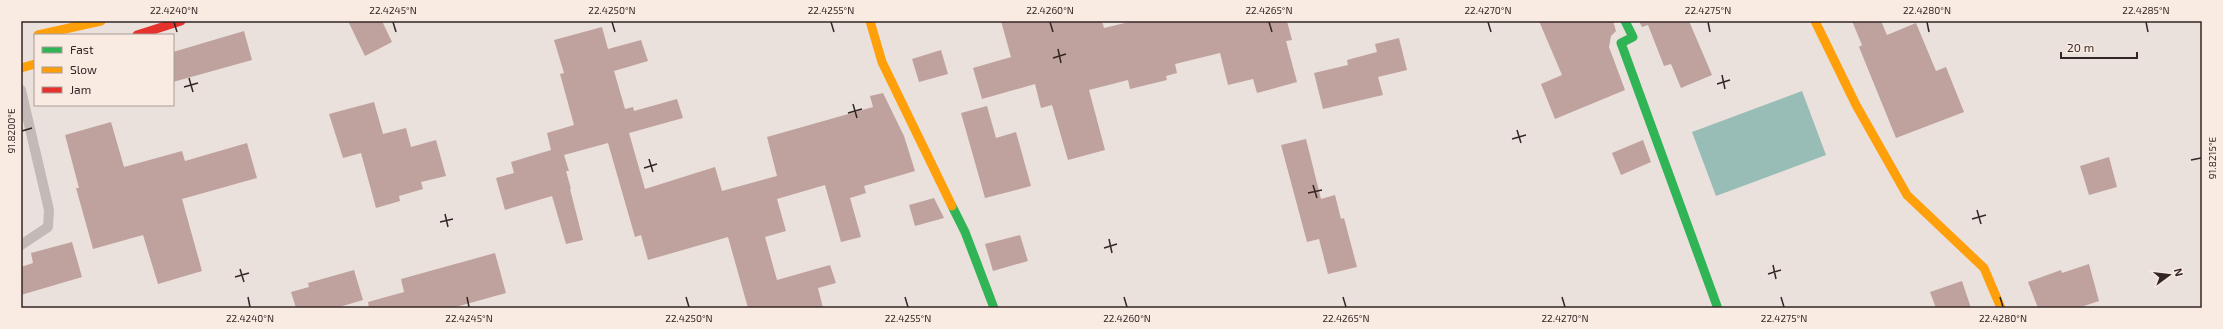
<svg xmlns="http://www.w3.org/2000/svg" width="2223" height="329" viewBox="0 0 2223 329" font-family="'Exo 2',sans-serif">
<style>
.water{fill:#98bdb6}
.building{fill:#bfa19d}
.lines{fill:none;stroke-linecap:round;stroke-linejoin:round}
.lane{stroke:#c3b9b6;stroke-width:10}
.fast{stroke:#30b455;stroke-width:9}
.slow{stroke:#ff9f0a;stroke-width:9}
.jam{stroke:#e5322d;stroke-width:9}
.ticks{fill:none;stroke:#332625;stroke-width:1.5}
.neatline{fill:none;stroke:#332625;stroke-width:1.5}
.ticks-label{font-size:10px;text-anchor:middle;fill:#332625}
</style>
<rect width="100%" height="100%" fill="#ebe1dc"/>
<polygon class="water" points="1802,91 1826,155 1716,196 1692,132"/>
<g class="building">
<polygon points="348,21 382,21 392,42 365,56"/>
<polygon points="1001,21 1102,21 1104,28 1133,21 1287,21 1292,40 1286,41 1297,82 1257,93 1253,79 1228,85 1220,53 1175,64 1177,73 1166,76 1167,80 1130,89 1128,80 1089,90 1105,150 1068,160 1052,105 1041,108 1035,84 982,99 973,68 1011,57"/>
<polygon points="1539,21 1613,21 1616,31 1611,36 1609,47 1625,90 1555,119 1541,84 1562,75"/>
<polygon points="1639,21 1689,21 1712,75 1681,88 1671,64 1664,66 1648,25 1642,27"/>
<polygon points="1852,21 1881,21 1887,35 1916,23 1936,71 1946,67 1964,112 1896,138 1859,47 1862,45"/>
<polygon points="602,27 608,49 641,40 648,61 614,71 625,109 633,107 634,111 677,99 683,118 629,133 645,189 715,167 722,191 777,176 767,137 873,107 870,96 883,93 904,136 915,171 864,186 866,193 850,198 861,237 841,242 825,185 777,199 786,231 765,237 777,280 830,265 836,283 818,288 823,308 748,308 728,237 648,260 641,235 635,237 608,143 564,155 569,171 566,171 571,189 570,189 583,240 566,244 552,196 505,210 496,178 514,173 511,162 551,150 547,133 574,125 560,74 564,73 554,40"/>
<polygon points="244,31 252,60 173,82 173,52"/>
<polygon points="1399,38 1407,70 1378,77 1383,95 1323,109 1314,73 1348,65 1347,60 1377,52 1375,44"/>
<polygon points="941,50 948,74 919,82 912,59"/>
<polygon points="374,102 383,134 406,128 411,147 436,140 446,176 421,182 423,189 399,196 400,201 376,208 361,153 343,158 329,114"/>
<polygon points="987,106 996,138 1016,132 1031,186 985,198 961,113"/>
<polygon points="111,122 124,167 182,151 185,161 247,143 257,178 182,199 202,271 158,284 143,235 93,249 76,188 79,188 65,135"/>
<polygon points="1306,139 1321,199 1335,195 1341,219 1344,218 1357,267 1328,274 1319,239 1307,242 1281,145"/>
<polygon points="1643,140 1651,162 1621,175 1612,153"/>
<polygon points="2109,157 2117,187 2089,195 2080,166"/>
<polygon points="934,198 944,218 915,226 909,205"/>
<polygon points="1020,235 1028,261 993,271 985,244"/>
<polygon points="72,242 82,277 21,295 21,267 33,263 31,253"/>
<polygon points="495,253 506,293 452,308 369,308 368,302 404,292 401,279"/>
<polygon points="2089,264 2099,301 2078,308 2038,308 2028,282 2061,270 2062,273"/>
<polygon points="354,270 363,300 336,308 296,308 291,292 309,287 308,283"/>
<polygon points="1962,281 1971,308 1936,308 1930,292"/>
</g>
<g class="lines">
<polyline class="lane" points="21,90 49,210 48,227 21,245"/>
<g class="fast">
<polyline points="1625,21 1633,37 1621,43 1717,306"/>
<polyline points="952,206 965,232 994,308"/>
</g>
<g class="slow">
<polyline points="870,21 882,62 952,206"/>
<polyline points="1815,21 1856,105 1907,195 1984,268 2001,308"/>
<polyline points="38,35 101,21"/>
<polyline points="21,68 35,64"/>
</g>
<polyline class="jam" points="137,35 181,21"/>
</g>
<path class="ticks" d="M174 22 177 32M393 22 396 32M612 22 615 32M831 22 834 32M1050 22 1053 32M1269 22 1272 32M1488 22 1491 32M1708 22 1710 32M1927 22 1929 32M2146 22 2148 32M1058 49 1061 63M1053 58 1066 54M1722 75 1725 89M189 78 193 92M1717 84 1730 80M184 87 198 83M853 104 857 118M848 113 862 109M1517 130 1521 143M22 131 32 128M1512 139 1526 135M649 159 653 172M2191 160 2201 158M644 168 657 164M1313 185 1317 198M1308 193 1322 190M1977 210 1981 224M445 214 448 227M1972 219 1986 215M440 222 453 219M1109 239 1112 253M1104 248 1117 244M1773 265 1776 279M240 269 244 282M1768 274 1781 270M235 277 249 273M248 297 250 307M467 297 469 307M686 297 689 307M905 297 908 307M1124 297 1127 307M1343 297 1346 307M1562 297 1565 307M1781 297 1784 307M2000 297 2003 307"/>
<rect width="2223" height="329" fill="none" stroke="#f9eae2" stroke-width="44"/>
<rect x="34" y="34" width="140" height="72" fill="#f9eae2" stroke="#aa9c96"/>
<rect x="42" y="47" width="20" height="6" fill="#30b455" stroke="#aa9c96"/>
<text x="70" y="54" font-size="12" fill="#332625">Fast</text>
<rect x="42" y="67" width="20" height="6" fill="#ff9f0a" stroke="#aa9c96"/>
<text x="70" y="74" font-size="12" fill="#332625">Slow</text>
<rect x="42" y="87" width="20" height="6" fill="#e5322d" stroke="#aa9c96"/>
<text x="70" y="94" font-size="12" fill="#332625">Jam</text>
<g transform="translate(2169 275) rotate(75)" stroke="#f9eae2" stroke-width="3" paint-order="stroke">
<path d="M0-3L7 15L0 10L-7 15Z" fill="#332625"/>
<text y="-6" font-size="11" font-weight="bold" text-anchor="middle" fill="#332625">N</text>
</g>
<path d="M2061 52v6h76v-6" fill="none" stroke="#332625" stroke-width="2"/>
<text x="2067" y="52" font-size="12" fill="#332625" stroke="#f9eae2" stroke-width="3" paint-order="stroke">20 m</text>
<rect x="22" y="22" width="2179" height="285" class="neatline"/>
<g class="ticks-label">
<text x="174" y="14">22.4240°N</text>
<text x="393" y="14">22.4245°N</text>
<text x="612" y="14">22.4250°N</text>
<text x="831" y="14">22.4255°N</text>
<text x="1050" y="14">22.4260°N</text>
<text x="1269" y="14">22.4265°N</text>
<text x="1488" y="14">22.4270°N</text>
<text x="1708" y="14">22.4275°N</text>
<text x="1927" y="14">22.4280°N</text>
<text x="2146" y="14">22.4285°N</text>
<text transform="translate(11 131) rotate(-90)" y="4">91.8200°E</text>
<text transform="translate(2212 158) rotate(-90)" y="4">91.8215°E</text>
<text x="250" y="322">22.4240°N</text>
<text x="469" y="322">22.4245°N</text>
<text x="689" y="322">22.4250°N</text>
<text x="908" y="322">22.4255°N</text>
<text x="1127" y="322">22.4260°N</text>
<text x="1346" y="322">22.4265°N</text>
<text x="1565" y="322">22.4270°N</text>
<text x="1784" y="322">22.4275°N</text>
<text x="2003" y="322">22.4280°N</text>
</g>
</svg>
